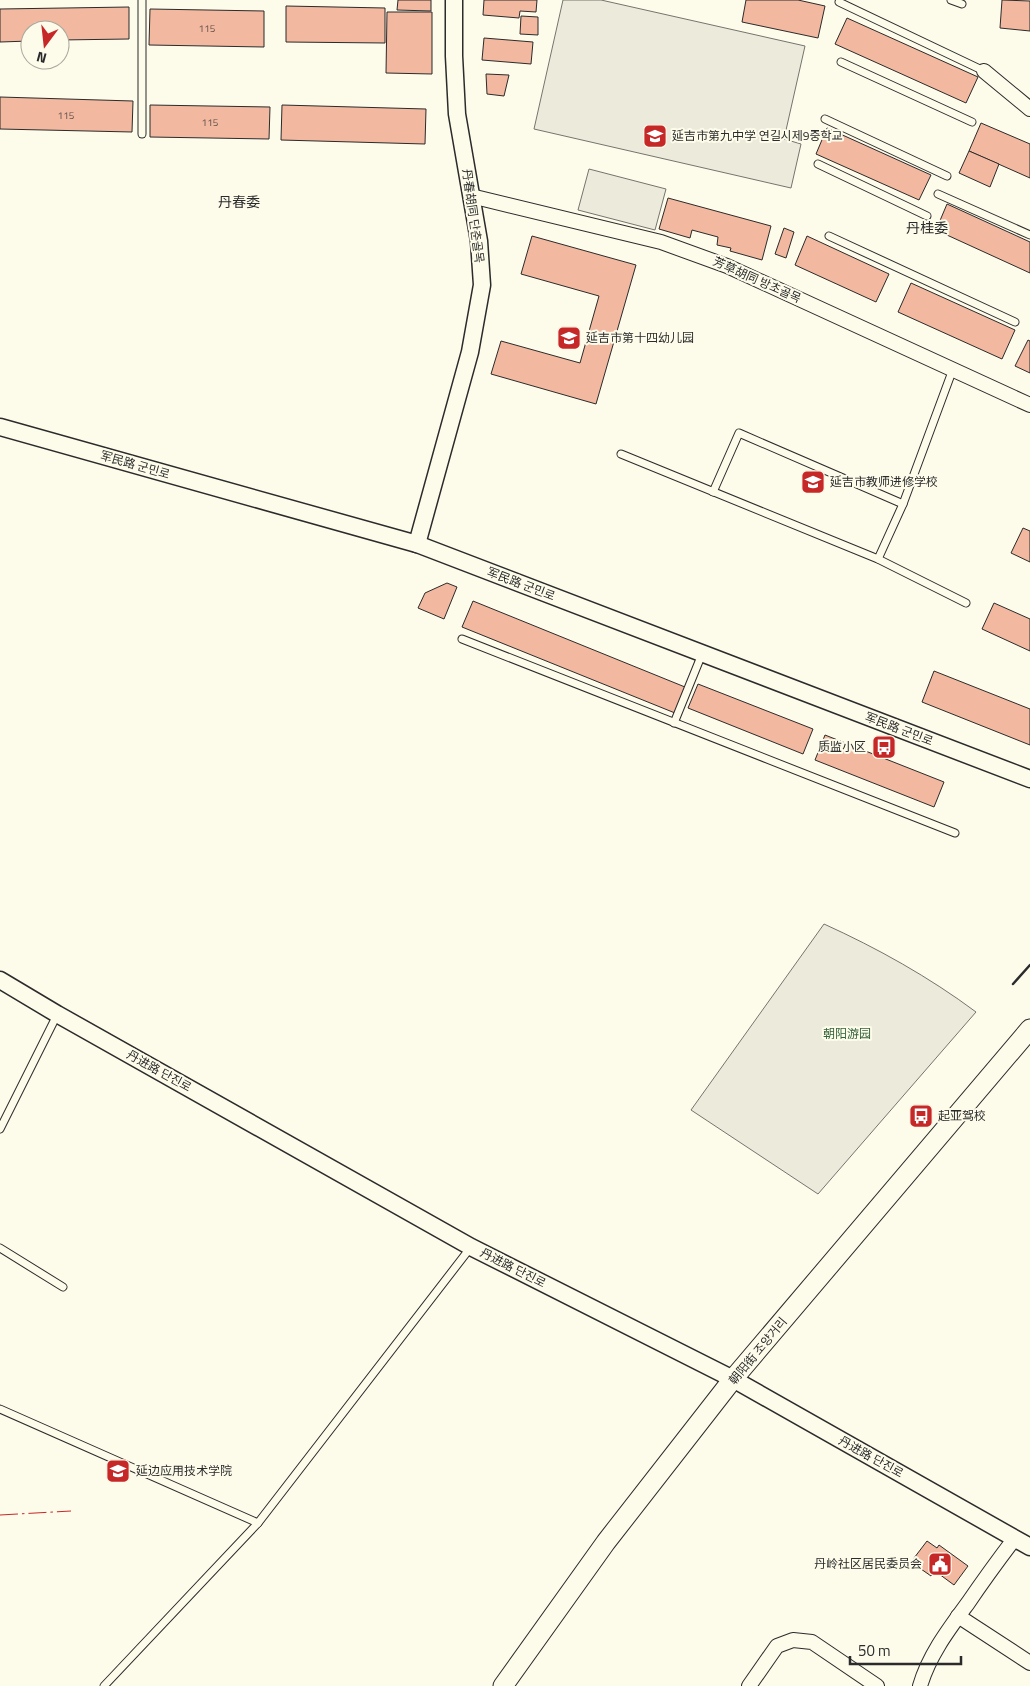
<svg xmlns="http://www.w3.org/2000/svg" width="1030" height="1686" viewBox="0 0 1030 1686" font-family="'Titillium Web','Noto Sans SC','Noto Sans KR',sans-serif">
<style>
.green{fill:#ecebdb;stroke:#74746e}
.building{fill:#f2b8a0;stroke:#2b2b2b}
.lines{fill:none;stroke-linecap:round;stroke-linejoin:round}
.service-casing{stroke:#2b2b2b;stroke-width:9}
.minor-casing{stroke:#2b2b2b;stroke-width:16}
.tertiary-casing{stroke:#2b2b2b;stroke-width:19}
.secondary-casing{stroke:#2b2b2b;stroke-width:21}
.service{stroke:#fdfbea;stroke-width:7}
.minor{stroke:#fdfbea;stroke-width:14}
.tertiary{stroke:#fdfbea;stroke-width:16}
.secondary{stroke:#fdfbea;stroke-width:19}
.wall{stroke:#2b2b2b;stroke-width:2.5}
.power{stroke:#c62828;stroke-width:1;stroke-dasharray:18 4 2.5 4;stroke-linecap:butt}
.labels{text-anchor:middle;stroke-width:4;stroke-linejoin:round;paint-order:stroke}
.number-label{font-size:10px;fill:#5d4e48}
.poi-label{font-size:12px;fill:#2b2b2b;stroke:#fdfbea;text-anchor:start}
.street-label{font-size:12px;fill:#2b2b2b;stroke:#fdfbea}
.park-label{font-size:12px;fill:#34623c;stroke:#fdfbea}
.neighbourhood-label{font-size:14px;fill:#2b2b2b;stroke:#fdfbea}
</style>
<rect width="100%" height="100%" fill="#fdfbea"/>
<g class="green">
<polygon points="563,0 601,0 805,46 784,139 801,144 791,188 534,129"/>
<polygon points="589,169 666,189 655,230 578,210"/>
<path d="M824 924C877 948 929 977 976 1012L818 1194 691 1110Z"/>
</g>
<g class="building">
<polygon points="398,0 431,0 431,11 397,10"/>
<polygon points="484,0 537,0 536,12 520,11 519,18 483,15"/>
<polygon points="746,0 798,0 825,6 818,38 742,22"/>
<polygon points="1002,0 1030,1 1030,31 1000,28"/>
<polygon points="286,6 385,8 385,43 286,42"/>
<polygon points="129,7 129,39 60,40 60,30 30,30 30,41 0,42 0,9"/>
<polygon points="150,9 264,11 264,47 149,45"/>
<polygon points="387,12 432,12 432,74 386,73"/>
<polygon points="521,16 538,17 538,35 520,34"/>
<polygon points="847,18 978,77 966,103 835,44"/>
<polygon points="484,38 533,42 531,64 482,60"/>
<polygon points="486,74 509,75 504,96 487,94"/>
<polygon points="0,97 133,101 132,132 0,129"/>
<polygon points="150,105 270,107 269,139 150,137"/>
<polygon points="282,105 426,109 425,144 281,140"/>
<polygon points="981,123 1030,144 1030,178 969,151"/>
<polygon points="827,128 931,175 919,200 816,154"/>
<polygon points="969,151 999,164 990,187 959,173"/>
<polygon points="668,198 771,226 762,260 730,251 731,248 717,245 718,237 692,230 690,238 659,229"/>
<polygon points="947,204 1030,242 1030,273 936,230"/>
<polygon points="784,228 794,232 786,258 775,254"/>
<polygon points="532,236 636,265 596,404 491,374 501,341 580,363 599,296 521,274"/>
<polygon points="807,236 889,274 876,302 795,265"/>
<polygon points="911,283 1015,330 1002,359 898,312"/>
<polygon points="1028,340 1030,341 1030,373 1015,366"/>
<polygon points="1023,528 1030,531 1030,562 1011,553"/>
<polygon points="447,583 457,587 444,619 418,608 425,593"/>
<polygon points="473,601 685,687 675,713 462,627"/>
<polygon points="994,603 1030,619 1030,651 982,629"/>
<polygon points="934,671 1030,709 1030,745 922,702"/>
<polygon points="698,684 813,729 803,754 688,708"/>
<polygon points="825,735 944,782 934,807 815,760"/>
<polygon points="927,1541 937,1548 939,1545 968,1566 954,1585 935,1571 931,1576 911,1562"/>
</g>
<g class="lines">
<g class="service-casing">
<g id="service">
<polyline points="951,0 962,4"/>
<polyline points="839,2 984,71"/>
<polyline points="841,62 972,122"/>
<polyline points="825,119 947,176"/>
<polyline points="142,134 142,0"/>
<polyline points="818,164 927,216"/>
<polyline points="938,194 1030,235"/>
<polyline points="829,236 1015,322"/>
<polyline points="621,454 878,559 966,603"/>
<polyline points="713,492 739,433 903,504"/>
<polyline points="878,559 903,504 953,369"/>
<polyline points="462,639 955,833"/>
<polyline points="674,723 702,654"/>
<polyline points="0,1129 57,1015"/>
<polyline points="0,1248 63,1287"/>
<polyline points="0,1409 258,1523"/>
<polyline points="104,1686 258,1523 471,1247"/>
</g>
</g>
<g class="minor-casing">
<g id="minor">
<polyline points="984,71 1030,109"/>
<polyline points="471,196 661,242 727,266 1030,405"/>
<polyline points="958,1616 1030,1663"/>
<polyline points="749,1686 777,1646 793,1640 812,1642 877,1686"/>
<path d="M920 1686C929 1655 949 1629 968 1603 983 1581 999 1559 1015 1538"/>
</g>
</g>
<g class="tertiary-casing">
<g id="tertiary">
<polyline points="0,427 417,544 1030,779"/>
<polyline points="417,544 470,352 482,285 479,241 457,114 454,56 454,0"/>
<polyline points="0,980 57,1014 471,1247 733,1379 1030,1547"/>
</g>
</g>
<g class="secondary-casing">
<polyline id="secondary" points="503,1686 606,1542 733,1379 1030,1029"/>
</g>
<use href="#service" class="service"/>
<use href="#minor" class="minor"/>
<use href="#tertiary" class="tertiary"/>
<use href="#secondary" class="secondary"/>
<polyline class="wall" points="1013,984 1030,965"/>
<polyline class="power" points="0,1515 71,1511"/>
</g>
<defs>
<g id="school-square" transform="scale(1.25)"><rect x="-9" y="-9" width="18" height="18" rx="4" fill="#c62828" stroke="#fdfbea"/><path d="M0-5L7-2L0 1L-7-2ZM-4 1L0 2.5L4 1V4Q0 6-4 4Z" fill="#fff"/></g>
<g id="bus-square" transform="scale(1.25)"><rect x="-9" y="-9" width="18" height="18" rx="4" fill="#c62828" stroke="#fdfbea"/><path d="M-5-6H5V4H4V6H2V4H-2V6H-4V4H-5ZM-3.5-4V0h7V-4ZM-3.5 1.2v1.5H-2V1.2ZM2 1.2v1.5H3.5V1.2Z" fill="#fff"/></g>
<g id="university-square" transform="scale(1.25)"><rect x="-9" y="-9" width="18" height="18" rx="4" fill="#c62828" stroke="#fdfbea"/><path d="M0-5L7-2L0 1L-7-2ZM-4 1L0 2.5L4 1V4Q0 6-4 4Z" fill="#fff"/></g>
<g id="civic-square" transform="scale(1.25)"><rect x="-9" y="-9" width="18" height="18" rx="4" fill="#c62828" stroke="#fdfbea"/><path d="M-.6-6.5H3V-4.5H.6V-3L4-1V1h2V6H-6V1h2V-1L-.6-3ZM-1.2 2.5V6h2.4V2.5Z" fill="#fff"/></g>
</defs>
<g fill-rule="evenodd">
<use href="#school-square" x="655" y="136"/>
<use href="#school-square" x="569" y="338"/>
<use href="#school-square" x="813" y="482"/>
<use href="#bus-square" x="884" y="747"/>
<use href="#bus-square" x="921" y="1116"/>
<use href="#university-square" x="118" y="1471"/>
<use href="#civic-square" x="940" y="1564"/>
</g>
<g class="labels">
<g class="number-label">
<text x="207" y="32">115</text>
<text x="66" y="119">115</text>
<text x="210" y="126">115</text>
</g>
<g class="poi-label">
<text x="672" y="140">延吉市第九中学 연길시제9중학교</text>
<text x="586" y="342">延吉市第十四幼儿园</text>
<text x="830" y="486">延吉市教师进修学校</text>
<text x="866" y="751" text-anchor="end">质监小区</text>
<text x="938" y="1120">起亚驾校</text>
<text x="136" y="1475">延边应用技术学院</text>
<text x="922" y="1568" text-anchor="end">丹岭社区居民委员会</text>
</g>
<g class="street-label">
<text transform="translate(473 216) rotate(82)" y="4">丹春胡同 단춘골목</text>
<text transform="translate(757 280) rotate(24)" y="4">芳草胡同 방초골목</text>
<text transform="translate(135 465) rotate(16)" y="4">军民路 군민로</text>
<text transform="translate(521 584) rotate(21)" y="4">军民路 군민로</text>
<text transform="translate(899 729) rotate(21)" y="4">军民路 군민로</text>
<text transform="translate(159 1071) rotate(29)" y="4">丹进路 단진로</text>
<text transform="translate(513 1268) rotate(27)" y="4">丹进路 단진로</text>
<text transform="translate(758 1351) rotate(-50)" y="4">朝阳街 조양거리</text>
<text transform="translate(871 1457) rotate(29)" y="4">丹进路 단진로</text>
</g>
<g class="park-label">
<text x="847" y="1038">朝阳游园</text>
</g>
<g class="neighbourhood-label">
<text x="239" y="207">丹春委</text>
<text x="927" y="233">丹桂委</text>
</g>
</g>
<g transform="translate(45 45) rotate(195)"><circle r="24" fill="#fdfbea" stroke="#a9a89e"/>
<path d="M0-4L9 19L0 12L-9 19Z" fill="#c62828"/>
<text y="-8" font-size="14" font-weight="bold" text-anchor="middle" fill="#2b2b2b">N</text>
</g>
<path d="M850 1656v8h111v-8" fill="none" stroke="#2b2b2b" stroke-width="2.5"/>
<text x="858" y="1656" font-size="15" fill="#2b2b2b" stroke="#fdfbea" stroke-width="4" paint-order="stroke">50 m</text>
</svg>
